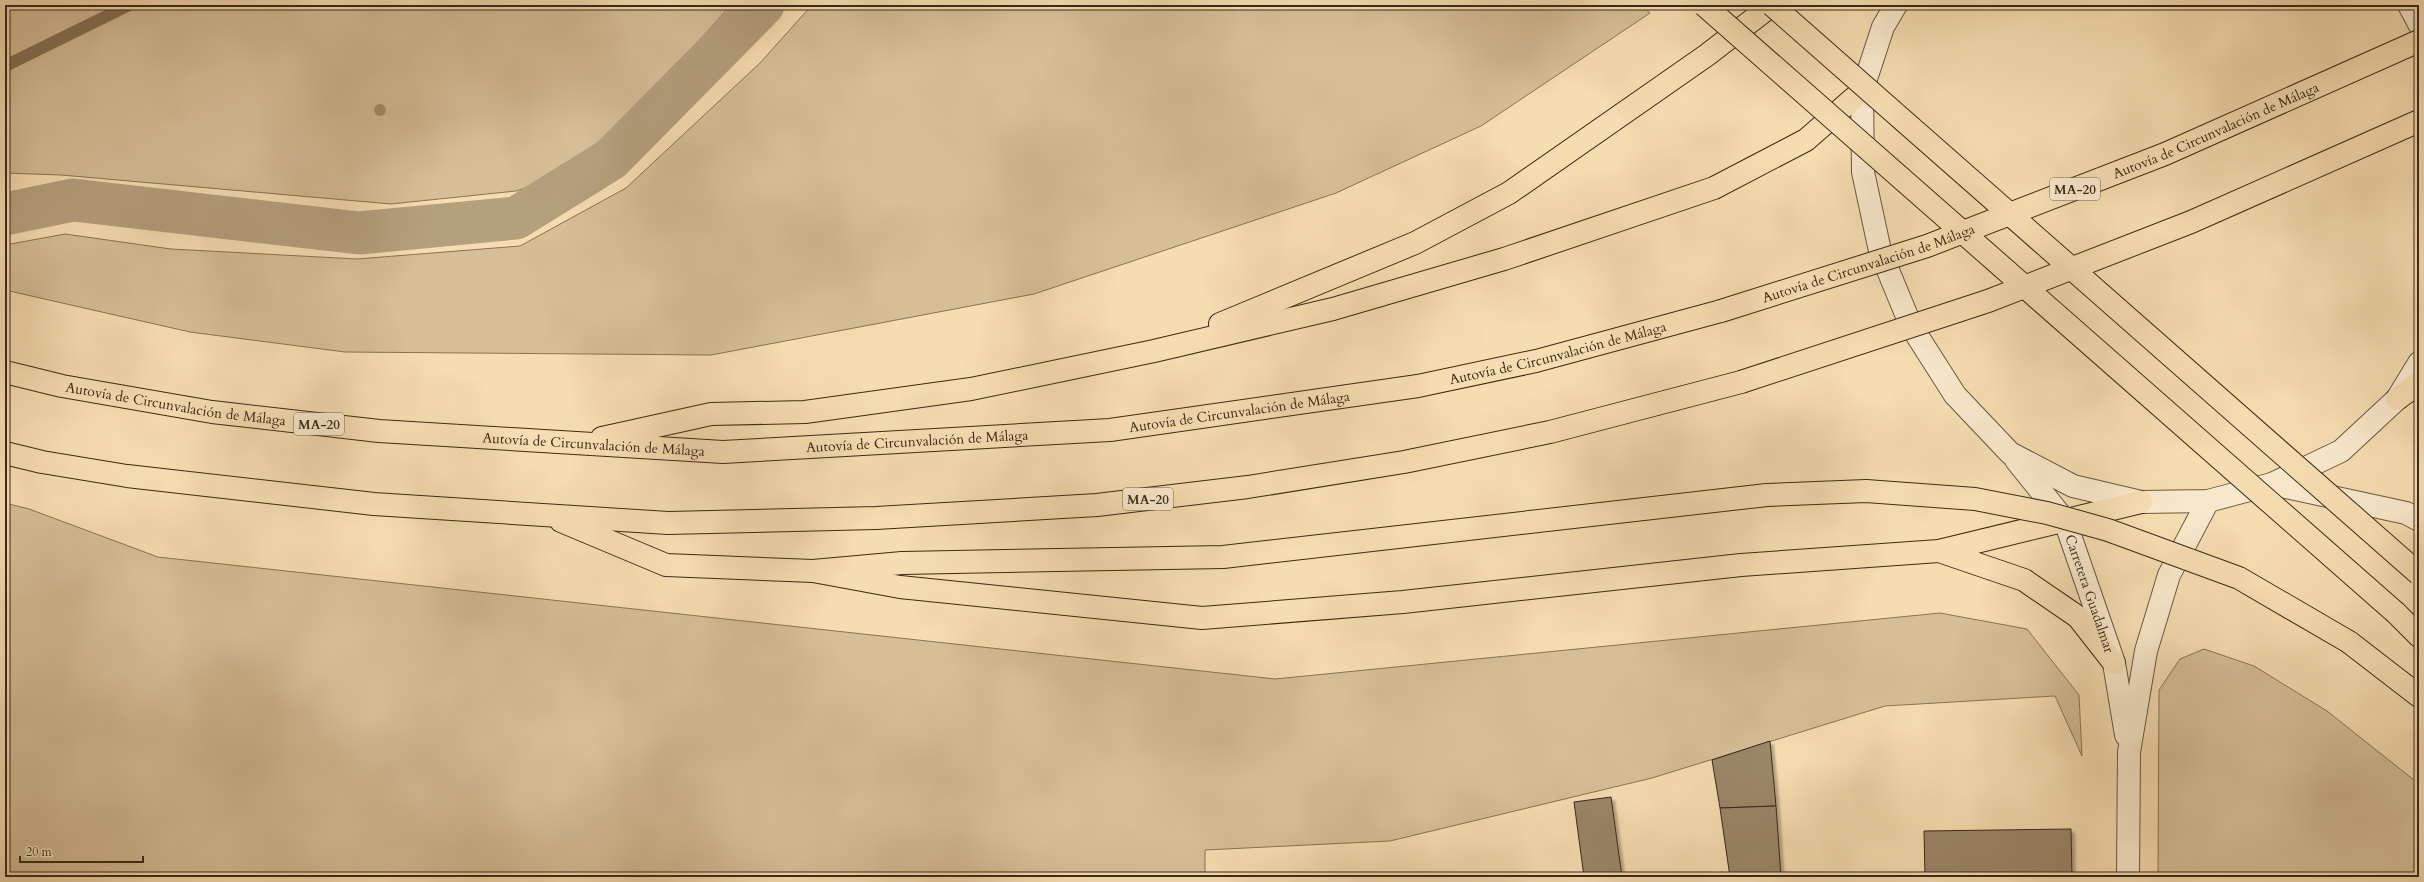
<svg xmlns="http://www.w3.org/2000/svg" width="2424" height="882" viewBox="0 0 2424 882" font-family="Cardo,serif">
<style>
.green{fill:#d6bf97;stroke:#877458}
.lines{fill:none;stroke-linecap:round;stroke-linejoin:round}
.stream{stroke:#837156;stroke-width:12}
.canal{stroke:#b5a07e;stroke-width:43}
.building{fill:#9b8769;stroke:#382a1a;filter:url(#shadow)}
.tertiary-casing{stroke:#685740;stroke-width:24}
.motorway-casing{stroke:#382a1a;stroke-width:24}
.tertiary{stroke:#f9e9cc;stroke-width:22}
.motorway{stroke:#f6ddb1;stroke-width:22}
.motorway-bridge-casing{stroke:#382a1a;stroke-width:24;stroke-linecap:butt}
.motorway-bridge{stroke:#f6ddb1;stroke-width:22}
.tree{fill:#a48f6f}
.labels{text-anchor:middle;stroke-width:3;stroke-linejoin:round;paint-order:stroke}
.shield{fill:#f9e9cc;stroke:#72634f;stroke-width:1}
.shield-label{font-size:13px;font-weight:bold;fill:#382a1a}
.street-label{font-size:14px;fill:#382a1a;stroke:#f9e9cc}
</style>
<defs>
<filter id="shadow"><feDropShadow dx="3.5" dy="3.5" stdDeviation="1" flood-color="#0004"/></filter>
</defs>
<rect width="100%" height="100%" fill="#f6ddb1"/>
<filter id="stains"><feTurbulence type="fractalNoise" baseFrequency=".005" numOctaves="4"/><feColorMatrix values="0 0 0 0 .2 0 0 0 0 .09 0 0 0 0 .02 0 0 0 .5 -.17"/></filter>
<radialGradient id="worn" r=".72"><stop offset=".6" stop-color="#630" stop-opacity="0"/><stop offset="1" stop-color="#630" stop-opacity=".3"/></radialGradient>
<g class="green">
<polygon points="5,5 731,5 639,107 560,177 516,191 391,204 61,175 5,173"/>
<polygon points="812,5 1641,5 1650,13 1481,126 1336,193 1034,294 711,355 345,352 190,332 5,290 5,245 65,234 171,249 357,259 520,246 626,188 760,63"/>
<polygon points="5,503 29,509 158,557 1275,679 1940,613 2027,629 2079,695 2082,756 2055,696 1885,706 1652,778 1390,841 1205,850 1205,877 5,877"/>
<polygon points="2204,649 2254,666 2327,711 2419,784 2419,877 2158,877 2159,690 2180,659"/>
</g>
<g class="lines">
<polyline class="stream" points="5,66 129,5"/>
<polyline class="canal" points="5,214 73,200 359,233 516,218 611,159 763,5"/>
</g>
<g class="building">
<polygon points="1770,741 1776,806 1720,808 1712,760"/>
<polygon points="1611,797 1622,877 1584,877 1574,802"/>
<polygon points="1776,806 1781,877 1730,877 1720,808"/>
<polygon points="2071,829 2072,877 1925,877 1924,831"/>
</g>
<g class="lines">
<g class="tertiary-casing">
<g id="tertiary">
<polyline points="1896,5 1883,27 1862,91 1863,172 1880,251 1911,326 1955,395 2010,453 2073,486 2141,502 2208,501 2272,484 2341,451 2397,399 2419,363"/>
<polyline points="2409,5 2419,24"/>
<path id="s1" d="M2016 460 2065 521 2114 663 2126 735"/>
<polyline points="2272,484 2406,513 2419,520"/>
<polyline points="2128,877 2129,752 2146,651 2169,575 2208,501"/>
</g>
</g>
<g class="motorway-casing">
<g id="motorway">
<polyline points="1220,324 1415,243 1509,193 1707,55 1772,5"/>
<path id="s2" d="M5 372 62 386 212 412 379 431 723 452 1110 430 1418 386 1536 361 1721 311"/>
<polyline points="2397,399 2419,383"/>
<polyline points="602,438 711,414 805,412 971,389 1154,351 1333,309 1504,259 1714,188 1806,140 1862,91"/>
<polyline points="5,453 42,462 127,476 374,504 668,523 876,518 1097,505 1248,487 1404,462 1550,432 1741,382"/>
<polyline points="561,521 666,565 813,571 902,563 1223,557 1767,495"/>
<polyline points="1939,551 2024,580 2078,617 2114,663"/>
<polyline points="813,571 900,587 1202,618 1403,602 1741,565 1939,551 2141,502"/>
<polyline points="2396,613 2419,636"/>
<polyline points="2349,642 2419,696"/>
</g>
</g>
<use href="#tertiary" class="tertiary"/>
<use href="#motorway" class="motorway"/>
<g class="motorway-bridge-casing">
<g id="motorway-bridge">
<polyline points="1704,5 2396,613"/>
<polyline points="1772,5 2419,574"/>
<path id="s3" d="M1721 311 1927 246 2165 154 2419 41"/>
<polyline points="1741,382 1988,301 2191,222 2419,121"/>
<polyline points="1767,495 1866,491 1975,499 2047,513 2108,530 2239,578 2349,642"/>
</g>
</g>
<use href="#motorway-bridge" class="motorway-bridge"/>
</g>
<circle class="tree" cx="380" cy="110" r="6"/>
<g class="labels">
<g class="shield">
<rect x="2050" y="178" width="50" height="22" rx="3"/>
<rect x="294" y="413" width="50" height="22" rx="3"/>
<rect x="1123" y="488" width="50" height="22" rx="3"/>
</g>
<g class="shield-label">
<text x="2075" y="194">MA-20</text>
<text x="319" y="429">MA-20</text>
<text x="1148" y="504">MA-20</text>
</g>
<g class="street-label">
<text dy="5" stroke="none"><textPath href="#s3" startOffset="527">Autovía de Circunvalación de Málaga</textPath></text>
<text dy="5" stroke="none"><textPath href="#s3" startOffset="155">Autovía de Circunvalación de Málaga</textPath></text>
<text dy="5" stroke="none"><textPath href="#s2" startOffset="1566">Autovía de Circunvalación de Málaga</textPath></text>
<text dy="5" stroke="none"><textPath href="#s2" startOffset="174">Autovía de Circunvalación de Málaga</textPath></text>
<text dy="5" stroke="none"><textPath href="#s2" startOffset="1242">Autovía de Circunvalación de Málaga</textPath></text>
<text dy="5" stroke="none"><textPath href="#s2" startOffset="918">Autovía de Circunvalación de Málaga</textPath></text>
<text dy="5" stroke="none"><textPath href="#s2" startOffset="594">Autovía de Circunvalación de Málaga</textPath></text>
<text dy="5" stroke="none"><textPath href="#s1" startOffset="155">Carretera Guadalmar</textPath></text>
</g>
</g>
<rect width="2424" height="882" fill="none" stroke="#f6ddb1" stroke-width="20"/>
<rect x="6" y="6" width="2412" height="870" fill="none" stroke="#382a1a" stroke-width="2"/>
<rect x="10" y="10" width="2404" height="862" fill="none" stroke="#382a1a"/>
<path d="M20 856v6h123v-6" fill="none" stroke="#382a1a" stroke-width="2"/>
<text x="26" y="856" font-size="12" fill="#382a1a" stroke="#f9e9cc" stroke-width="3" paint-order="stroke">20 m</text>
<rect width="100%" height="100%" filter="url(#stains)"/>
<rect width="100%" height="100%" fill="url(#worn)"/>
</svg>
